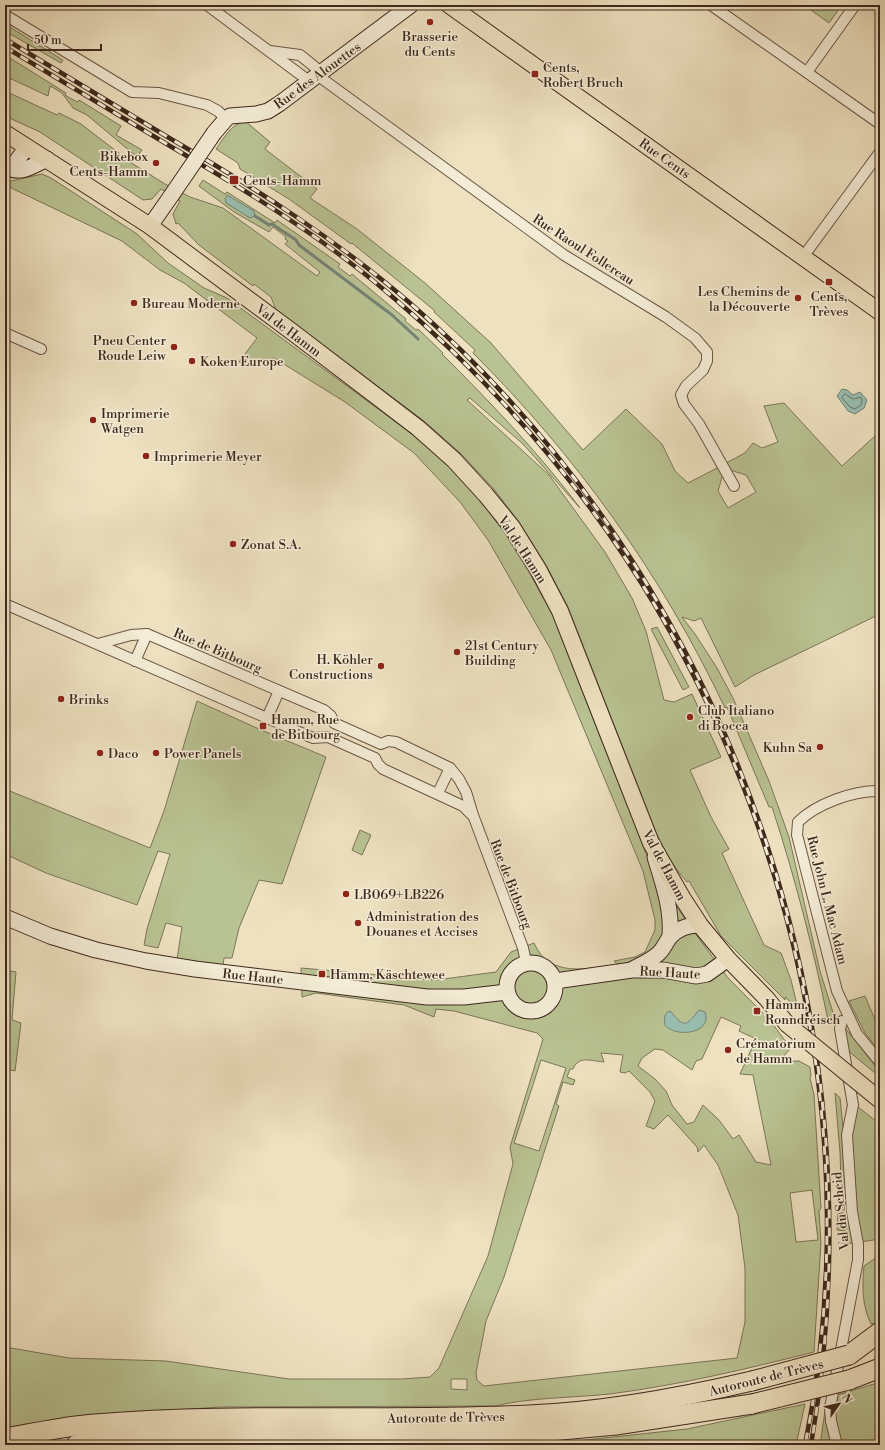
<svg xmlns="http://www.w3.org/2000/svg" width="885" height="1450" viewBox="0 0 885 1450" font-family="'Libre Bodoni',serif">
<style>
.green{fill:#b9c292;stroke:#7c7557;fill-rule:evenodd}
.water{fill:#99beb1;stroke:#758275}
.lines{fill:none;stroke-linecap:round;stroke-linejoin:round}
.shore{stroke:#6c7366;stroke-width:1}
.stream{stroke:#758275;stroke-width:3}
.street-casing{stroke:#6a5645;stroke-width:12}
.secondary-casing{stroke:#3e281c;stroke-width:17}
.primary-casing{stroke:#3e281c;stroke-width:18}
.highway-casing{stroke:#3e281c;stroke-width:21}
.street{stroke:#f4ecd6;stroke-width:10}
.secondary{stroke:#f4ecd6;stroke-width:15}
.primary{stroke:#eee1c0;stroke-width:16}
.highway{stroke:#eee1c0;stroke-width:19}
.rail-casing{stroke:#3e281c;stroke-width:4.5}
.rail{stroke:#f4ecd6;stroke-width:3;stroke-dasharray:9;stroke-linecap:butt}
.secondary-bridge-casing{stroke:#3e281c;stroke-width:17;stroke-linecap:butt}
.primary-bridge-casing{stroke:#3e281c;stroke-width:18;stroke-linecap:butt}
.highway-bridge-casing{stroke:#3e281c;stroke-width:21;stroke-linecap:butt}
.secondary-bridge{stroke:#f4ecd6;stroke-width:15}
.primary-bridge{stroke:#eee1c0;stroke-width:16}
.highway-bridge{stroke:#eee1c0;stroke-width:19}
.poi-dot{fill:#8f2418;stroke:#f4ecd6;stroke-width:1.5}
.labels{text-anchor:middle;stroke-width:3;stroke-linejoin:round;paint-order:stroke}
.poi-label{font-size:13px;fill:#3e281c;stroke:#f4ecd6;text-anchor:start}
.street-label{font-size:13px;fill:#3e281c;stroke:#f4ecd6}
</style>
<rect width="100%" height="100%" fill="#eee1c0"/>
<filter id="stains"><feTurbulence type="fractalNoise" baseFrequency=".005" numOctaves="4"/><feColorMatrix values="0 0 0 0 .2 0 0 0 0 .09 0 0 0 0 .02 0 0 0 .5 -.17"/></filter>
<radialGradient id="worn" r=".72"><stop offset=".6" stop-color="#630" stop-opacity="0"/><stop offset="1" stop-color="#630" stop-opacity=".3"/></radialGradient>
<g class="green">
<polygon points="804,5 842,5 829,23"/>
<polygon points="5,24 63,60 61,63 5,31"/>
<polygon points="5,55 66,93 65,95 77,102 79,100 121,126 116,135 142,150 137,157 87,115 73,108 62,93 50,86 48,96 5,76"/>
<path d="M5 91 57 115 59 113 81 124 133 164 165 184 190 197 223 208 317 276 320 272 285 244 288 241 285 239 286 237 273 227 269 232 234 212 199 186 203 180 225 194 227 192 275 223 277 220 340 264 338 267 350 276 352 274 406 319 405 321 416 330 418 329 443 353 442 354C491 403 539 453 580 508L523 444 470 398 467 400 549 475 605 552 632 598 646 631 664 700 674 702 692 694 721 757 690 770 711 817 729 849 722 853 764 945 781 953 791 980 798 1009 785 997V1000L721 936 689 881 687 882C673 867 665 851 656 832L568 607 546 565 519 522 493 488 460 453 424 421 276 310 271 297 254 284 253 286 199 245 178 223 176 224 173 214 180 201 161 189 152 199 143 200 40 132 5 116Z"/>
<path d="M245 121 270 142 265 149 317 189 310 198 357 229 425 283 491 343 583 450 626 409 662 444 675 471 688 483 719 467 723 474 718 491 728 508 756 492 746 475 730 470 726 463 745 453 753 443 762 448 778 442 764 406 784 403 842 466 875 436 880 427V614L754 675 735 687 701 618 694 621 682 617 695 634 717 668 733 698 769 781 789 837 820 971 835 1019 828 1020C813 948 795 877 772 807H769L727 707 725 708C662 575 577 457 473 353L475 350 434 312 435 311 352 243 351 244 289 199 240 169 238 163 216 149C225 137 230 125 245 121Z"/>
<path d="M42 174 51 178 137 234 168 263 204 288 227 298 422 441 449 465 480 500 504 532 530 574 552 614 652 869 689 925 728 978 769 1019 789 1046V1050L779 1062 799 1061 810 1067 811 1075 810 1078 814 1095 821 1208 819 1211 821 1243 814 1352C747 1369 679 1385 610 1394 572 1398 533 1397 495 1406L221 1407 93 1415 5 1428V1347L69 1358 166 1361 289 1379H402L430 1377 439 1368 488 1256 513 1164 510 1147 543 1039 537 1033 454 1011 436 1009 434 1017 404 1005 316 993 302 997 301 968 436 980 496 972 511 952 534 943C550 979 587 968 618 965L614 961 635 957 645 952 655 930V920L643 871 551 650 488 540 460 502 414 453 345 402 274 358 250 364 239 362 257 338 184 283 160 270 122 241 5 185V178L11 181ZM721 1017 741 1026 739 1031 756 1039 740 1074 753 1075 771 1165 756 1162 739 1135 733 1139 719 1120 703 1105 694 1122 687 1124 672 1105 666 1091 655 1079 638 1066 642 1058 655 1049 663 1050 692 1070 696 1061 702 1059ZM601 1053 623 1055 620 1072 625 1073 629 1071 650 1092 655 1101 646 1126 654 1129 668 1115 697 1147 698 1152 704 1145 718 1165 738 1215 745 1268V1322L737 1358 484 1386 477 1380 476 1373 486 1321 504 1277 559 1106 556 1104 563 1082 573 1085 575 1080 567 1077 570 1069H573C579 1055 591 1061 604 1062ZM541 1060 566 1068 539 1151 514 1143ZM812 1190 818 1240 796 1242 790 1193ZM451 1379H467V1390L451 1389Z"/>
<polygon points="657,627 689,687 683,690 651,629"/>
<polygon points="197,701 259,729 326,757 282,884 259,880 239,928 232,958 224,958 223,966 177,959 182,927 166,923 158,948 144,945 147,929 170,854 158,851 137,905 46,873 5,854 5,789 150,848 164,811"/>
<polygon points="360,830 371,835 362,855 352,850"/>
<polygon points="5,970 16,972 12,1020 21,1023 15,1071 5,1069"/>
<polygon points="865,996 876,1022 880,1026 880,1052 865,1033 849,1001"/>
<polygon points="846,1029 880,1072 880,1077 847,1050 844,1033"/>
<polygon points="835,1093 840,1098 846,1156 854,1104 880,1124 880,1239 847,1244 847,1231 837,1230 838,1214 842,1213 840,1152"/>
<path d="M880 1255V1323L871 1324C862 1306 862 1286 864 1266Z"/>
<polygon points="874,1384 880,1384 880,1445 820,1445 827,1398"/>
<polygon points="805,1404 796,1445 539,1445 687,1429"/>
</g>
<g class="water">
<polygon points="227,195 254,211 255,216 250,218 226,203 225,199"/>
<polygon points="842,389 847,390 853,395 860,392 867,400 864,408 855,414 848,411 837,396"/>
<path d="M699 1010 705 1012C713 1034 675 1038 665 1025 664 1020 664 1012 670 1011 685 1028 685 1027 699 1010Z"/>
</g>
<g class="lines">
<polygon class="shore" points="845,394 853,399 861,397 862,401 861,405 855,409 850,407 842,398"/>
<polyline class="stream" points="255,216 269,225 272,224 296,240 299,245 392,315 418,339"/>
<g class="street-casing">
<g id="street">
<polyline points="207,5 309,81"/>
<polyline points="711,5 880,124"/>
<polyline points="5,15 132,92 159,93 207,105 218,111 226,119"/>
<polyline points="270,51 300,55 321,72"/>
<polyline points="807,72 855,5"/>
<polyline points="317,75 564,255 666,317 695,338 707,352 707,361 703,370 686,386 681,395 684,404 699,424 734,486"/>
<polyline points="803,257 880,152"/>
<polyline points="5,333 41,349"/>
<polyline points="5,604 313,738 328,737 375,758 378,764 383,769 463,806 472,815"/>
<polyline points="98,644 131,635 147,634 324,710 331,716 334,723 381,744 388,741 396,742 450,768 459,779 466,792 473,815 523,948 526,962"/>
<polyline points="135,661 147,634"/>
<polyline points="267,718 279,691"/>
<path d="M880 791C854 790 816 804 798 822L797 835 837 991 857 1034 880 1062"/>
<polyline points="438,793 450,768"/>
<polyline points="837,1445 831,1421 830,1408 858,1260 858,1244 852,1212 847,1135 853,1105 840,1029 842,1021"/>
</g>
</g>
<g class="secondary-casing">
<g id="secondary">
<polyline points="214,133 226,119 230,116 256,114 268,111 279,104 411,5"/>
<polyline points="5,166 15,163 27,147"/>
<path d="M5 167C22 175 32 166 47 159"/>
<polyline points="150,226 171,196"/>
<path d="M655 857C663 884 672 908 670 936"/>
<polyline points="5,917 50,936 96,950 146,961 195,969 427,997 464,997 507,992"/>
<circle cx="531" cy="987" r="24"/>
<path d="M633 969C642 964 652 960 659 953 664 948 666 942 670 937 678 928 689 925 700 925"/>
<polyline points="555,981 632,970 663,970 696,976 707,974 728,959"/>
</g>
</g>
<g class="primary-casing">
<g id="primary">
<polyline points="449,5 880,312"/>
<polyline points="5,133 150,226 291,331 418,428 454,460 486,495 512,527 538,569 560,611 651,843 683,899 700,925 728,959 767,999 787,1024"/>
</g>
</g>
<g class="highway-casing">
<g id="highway">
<polyline points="849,1355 880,1332"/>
<polyline points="849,1380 880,1368"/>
<path d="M5 1438C35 1433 65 1426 95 1424 239 1412 384 1422 529 1415 604 1412 679 1398 752 1381"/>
<polyline points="76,1445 95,1442 220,1435 436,1435 528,1433 616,1425 752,1404"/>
</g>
</g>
<use href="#street" class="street"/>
<use href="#secondary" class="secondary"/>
<use href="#primary" class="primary"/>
<use href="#highway" class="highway"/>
<g class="rail-casing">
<g id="rail">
<path d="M5 39C60 72 116 106 171 139 255 188 337 240 410 303 732 583 885 1024 811 1445"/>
<path d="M5 47C60 80 115 113 170 146 245 190 321 236 388 293 479 370 560 459 626 559 795 817 867 1141 805 1445"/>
</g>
</g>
<use href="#rail" class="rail"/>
<g class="secondary-bridge-casing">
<polyline id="secondary-bridge" points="171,196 214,133"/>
</g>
<g class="primary-bridge-casing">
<polyline id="primary-bridge" points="787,1024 880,1100"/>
</g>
<g class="highway-bridge-casing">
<g id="highway-bridge">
<polyline points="752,1381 849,1355"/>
<polyline points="752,1404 849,1380"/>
</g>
</g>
<use href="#secondary-bridge" class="secondary-bridge"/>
<use href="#primary-bridge" class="primary-bridge"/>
<use href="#highway-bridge" class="highway-bridge"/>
</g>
<g class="poi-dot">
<circle cx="430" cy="22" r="4"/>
<rect x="531" y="70" width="8" height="8" rx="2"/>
<circle cx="156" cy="163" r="4"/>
<rect x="229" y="175" width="10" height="10" rx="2"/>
<rect x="825" y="278" width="8" height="8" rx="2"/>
<circle cx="798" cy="298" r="4"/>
<circle cx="134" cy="303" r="4"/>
<circle cx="174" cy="347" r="4"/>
<circle cx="192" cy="361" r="4"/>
<circle cx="93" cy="420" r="4"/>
<circle cx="146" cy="456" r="4"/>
<circle cx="233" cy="544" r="4"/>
<circle cx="457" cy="652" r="4"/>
<circle cx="381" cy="666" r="4"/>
<circle cx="61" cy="699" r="4"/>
<circle cx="690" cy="717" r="4"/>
<rect x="259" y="722" width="8" height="8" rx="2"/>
<circle cx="820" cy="747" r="4"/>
<circle cx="100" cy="753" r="4"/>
<circle cx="156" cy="753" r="4"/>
<circle cx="346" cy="894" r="4"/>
<circle cx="358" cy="923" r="4"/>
<rect x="318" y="970" width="8" height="8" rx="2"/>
<rect x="753" y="1007" width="8" height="8" rx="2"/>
<circle cx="728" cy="1050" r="4"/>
</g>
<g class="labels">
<g class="poi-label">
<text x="430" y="41" text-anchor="middle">Brasserie<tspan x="430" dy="15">du Cents</tspan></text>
<text x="543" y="72">Cents,<tspan x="543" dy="15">Robert Bruch</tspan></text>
<text x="148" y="161" text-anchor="end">Bikebox<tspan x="148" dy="15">Cents-Hamm</tspan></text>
<text x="243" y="185">Cents-Hamm</text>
<text x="790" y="296" text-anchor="end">Les Chemins de<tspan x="790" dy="15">la Découverte</tspan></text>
<text x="829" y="301" text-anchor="middle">Cents,<tspan x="829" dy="15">Trèves</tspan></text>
<text x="142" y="308">Bureau Moderne</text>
<text x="166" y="345" text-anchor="end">Pneu Center<tspan x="166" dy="15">Roude Leiw</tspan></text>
<text x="200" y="366">Koken Europe</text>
<text x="101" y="418">Imprimerie<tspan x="101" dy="15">Watgen</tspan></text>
<text x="154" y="461">Imprimerie Meyer</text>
<text x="241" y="549">Zonat S.A.</text>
<text x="465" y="650">21st Century<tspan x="465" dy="15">Building</tspan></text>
<text x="373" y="664" text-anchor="end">H. Köhler<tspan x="373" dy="15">Constructions</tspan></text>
<text x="69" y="704">Brinks</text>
<text x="698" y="715">Club Italiano<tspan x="698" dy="15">di Bocca</tspan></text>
<text x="271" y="724">Hamm, Rue<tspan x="271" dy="15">de Bitbourg</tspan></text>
<text x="812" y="752" text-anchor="end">Kuhn Sa</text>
<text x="108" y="758">Daco</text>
<text x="164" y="758">Power Panels</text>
<text x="354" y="899">LB069+LB226</text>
<text x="366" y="921">Administration des<tspan x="366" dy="15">Douanes et Accises</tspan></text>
<text x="330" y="979">Hamm, Käschtewee</text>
<text x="765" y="1009">Hamm,<tspan x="765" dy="15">Ronndréisch</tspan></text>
<text x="736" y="1048">Crématorium<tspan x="736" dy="15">de Hamm</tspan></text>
</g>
<g class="street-label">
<text transform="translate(317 75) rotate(-36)" y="5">Rue des Alouettes</text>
<text transform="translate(665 158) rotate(35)" y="5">Rue Cents</text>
<text transform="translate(584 249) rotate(33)" y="5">Rue Raoul Follereau</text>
<text transform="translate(289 330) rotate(37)" y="5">Val de Hamm</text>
<text transform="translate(523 549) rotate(57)" y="5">Val de Hamm</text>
<text transform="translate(218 650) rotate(23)" y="5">Rue de Bitbourg</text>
<text transform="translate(665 865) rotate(62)" y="5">Val de Hamm</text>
<text transform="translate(512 884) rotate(69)" y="5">Rue de Bitbourg</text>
<text transform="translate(828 900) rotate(76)" y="5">Rue John L. Mac Adam</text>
<text transform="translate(670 972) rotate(3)" y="5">Rue Haute</text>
<text transform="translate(253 976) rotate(6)" y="5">Rue Haute</text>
<text transform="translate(840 1211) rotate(-96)" y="5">Val du Scheid</text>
<text transform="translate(766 1377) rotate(-14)" y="5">Autoroute de Trèves</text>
<text transform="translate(446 1417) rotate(-1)" y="5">Autoroute de Trèves</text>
</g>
</g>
<rect width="885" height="1450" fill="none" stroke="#eee1c0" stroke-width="20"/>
<rect x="6" y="6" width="873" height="1438" fill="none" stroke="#3e281c" stroke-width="2"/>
<rect x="10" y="10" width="865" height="1430" fill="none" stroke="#3e281c"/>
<g transform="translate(839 1404) rotate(56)" stroke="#f4ecd6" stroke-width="3" paint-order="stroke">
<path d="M0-3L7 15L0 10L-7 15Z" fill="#3e281c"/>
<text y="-6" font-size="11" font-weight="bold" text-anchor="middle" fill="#3e281c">N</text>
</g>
<path d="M28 44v6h73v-6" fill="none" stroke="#3e281c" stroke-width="2"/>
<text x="34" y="44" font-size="12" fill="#3e281c" stroke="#f4ecd6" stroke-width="3" paint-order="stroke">50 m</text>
<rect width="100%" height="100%" filter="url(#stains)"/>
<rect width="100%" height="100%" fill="url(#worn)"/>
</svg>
